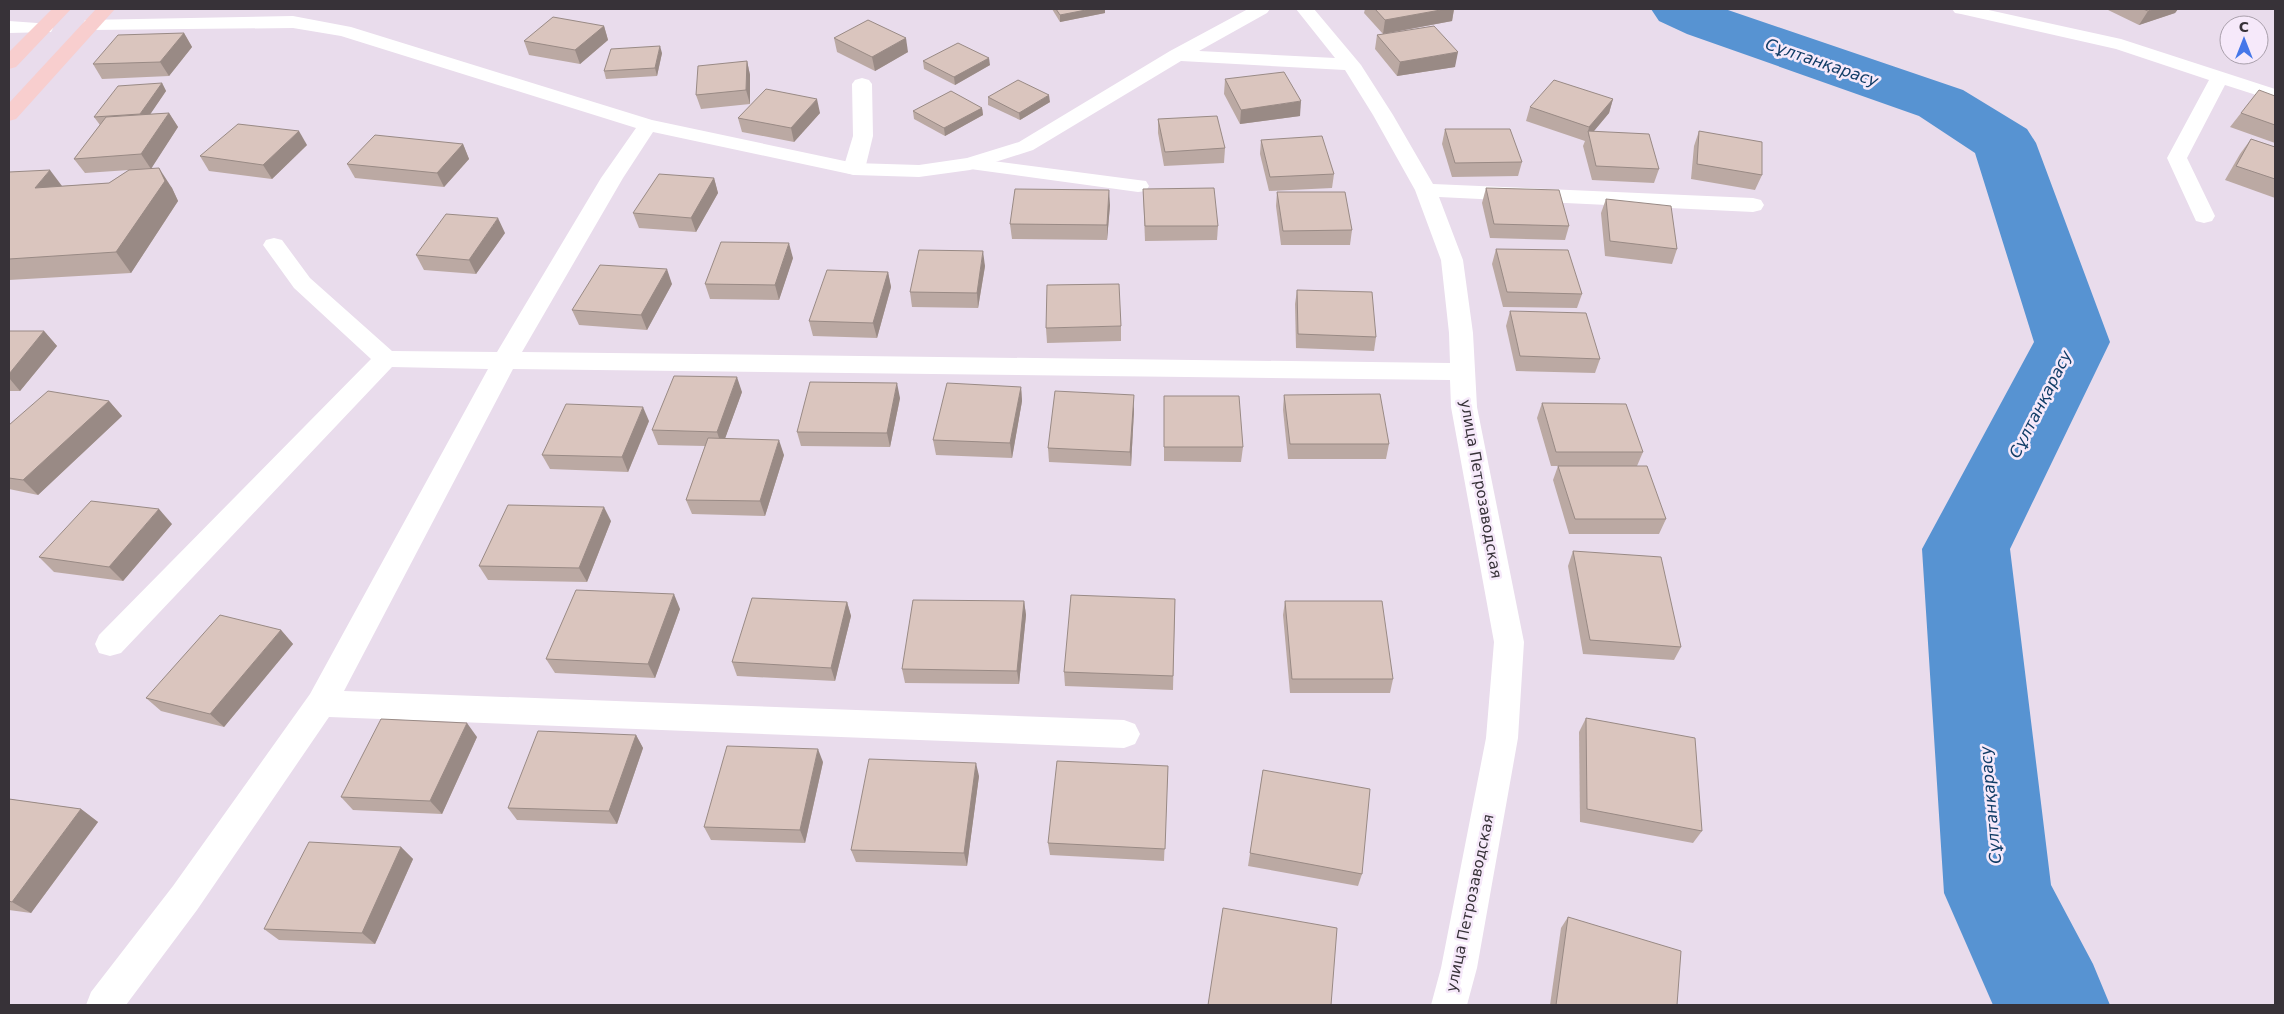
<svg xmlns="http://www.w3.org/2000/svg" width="2284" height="1014" viewBox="0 0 2284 1014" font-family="'DejaVu Sans',sans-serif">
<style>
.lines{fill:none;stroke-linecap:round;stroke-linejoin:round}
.river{fill:#5793d2;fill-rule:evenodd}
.lane{fill:#fff;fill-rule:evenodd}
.street{fill:#fff;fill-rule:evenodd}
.primary{fill:#f8cece;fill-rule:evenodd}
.wall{fill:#bba9a3}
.shaded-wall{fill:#998a85}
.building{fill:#dac5be;stroke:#998a85}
.labels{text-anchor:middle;stroke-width:5;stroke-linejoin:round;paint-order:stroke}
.street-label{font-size:15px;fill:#373238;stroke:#f6e9fa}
.water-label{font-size:16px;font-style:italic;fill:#103c66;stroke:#f6e9fa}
</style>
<rect width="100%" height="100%" fill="#e9dcec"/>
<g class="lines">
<polygon class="river" points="1651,9 1725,9 1963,90 2027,129 2036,143 2110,342 2010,549 2051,885 2093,964 2110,1005 1993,1005 1944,893 1922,549 2034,342 1975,153 1919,116 1687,34 1659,21"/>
<g class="lane">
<polygon points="862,78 869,80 872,84 873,136 865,169 861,173 854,175 847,173 843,169 853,136 852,84 855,80"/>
<polygon points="970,158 1138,180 1146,181 1149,186 1146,191 1138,192 963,168 959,164 963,160"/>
</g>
<g class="street">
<path d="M1248 9H1270L1267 13 1199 51 1335 58 1296 9H1314L1361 65 1393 115 1433 184 1753 198 1761 200 1764 205 1761 210 1753 212 1439 197 1463 260 1473 333 1477 407 1524 642 1518 738 1477 968 1467 1005H1431L1441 968 1486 738 1494 642 1451 407 1450 380 513 369 344 691 1124 720 1135 724 1140 734 1135 744 1124 748 329 717 197 910 126 1005H86L91 992 173 886 310 694 488 369 392 367 121 653 110 656 99 653 95 644 99 635 371 359 294 288 263 245 266 240 274 238 282 240 310 278 392 351 497 352 601 178 636 128 341 36 293 28 92 30 85 28 83 24 85 20 293 16 351 27 652 120 854 163 919 165 967 158 1019 142 1170 51ZM1181 61 1345 70 1373 115 1415 190 1441 260 1449 333 1450 363 522 352 623 178 653 132 854 175 919 177 970 170 1033 150Z"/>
<polygon points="1952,9 1984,9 2121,39 2275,89 2275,101 2225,85 2187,158 2215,216 2212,221 2204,223 2196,221 2167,158 2209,80 2116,49 1961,14 1955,13"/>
<polygon points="9,21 51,24 53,28 51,32 9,33"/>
</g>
<g class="primary">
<polygon points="52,9 71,9 16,67 9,69 9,52"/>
<polygon points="96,9 115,9 16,119 9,121 9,103"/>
</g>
</g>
<g class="wall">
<polygon points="1052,9 1105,9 1105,13 1060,22"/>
<polygon points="1365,9 1454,9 1452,21 1383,34 1455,67 1397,76 1375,49 1377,35 1383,34 1364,13"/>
<polygon points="2106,9 2178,9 2175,13 2139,25"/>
<polygon points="604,26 608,40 580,64 529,55 524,41"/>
<polygon points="184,33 192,47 169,76 102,79 93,64"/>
<polygon points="834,38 908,52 875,71 837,52"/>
<polygon points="662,53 657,76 606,79 604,71"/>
<polygon points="747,61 750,75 750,104 701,109 696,95"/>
<polygon points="923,61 990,65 955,85 924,69"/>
<polygon points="1225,79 1300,116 1240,124 1224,94"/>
<polygon points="162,83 166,91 150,114 169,113 178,127 151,168 172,188 178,201 131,273 9,280 9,172 62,186 109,183 129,170 85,173 74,159 100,125 94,117"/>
<polygon points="2275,96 2275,143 2230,127 2241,113"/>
<polygon points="988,97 1050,102 1020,120 988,105"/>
<polygon points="1613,99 1609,113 1593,132 1659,169 1654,183 1592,180 1583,146 1585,141 1526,121 1530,107"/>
<polygon points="982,108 983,115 945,136 914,119 913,111"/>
<polygon points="820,113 794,142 742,132 738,118"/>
<polygon points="1158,119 1225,148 1224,163 1164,166 1158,133"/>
<polygon points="1445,129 1522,162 1518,176 1452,177 1442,144"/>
<polygon points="1699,131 1762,175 1755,190 1691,179 1694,146"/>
<polygon points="2251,139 2275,147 2275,198 2225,180 2240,154"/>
<polygon points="1261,140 1334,174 1332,188 1269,191 1260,154"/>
<polygon points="463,144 469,159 444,187 355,178 347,164"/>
<polygon points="307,145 272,179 209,171 200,156"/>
<polygon points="714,178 718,193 696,232 639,228 633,213"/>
<polygon points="1486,188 1569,226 1565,240 1490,238 1482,203"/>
<polygon points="1143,189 1218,226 1217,240 1145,241"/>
<polygon points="1277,192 1352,230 1350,245 1281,245 1276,206"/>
<polygon points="1606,199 1677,249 1672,264 1605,256 1601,213"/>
<polygon points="1110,205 1107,240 1012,239 1010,224"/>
<polygon points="505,233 476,274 424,270 416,255"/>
<polygon points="1496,249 1582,294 1577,308 1503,307 1492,264"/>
<polygon points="793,258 779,300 710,299 705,284"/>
<polygon points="985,266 978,308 912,307 910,292"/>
<polygon points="888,272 891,287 877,338 813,336 809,321"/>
<polygon points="672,284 647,330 579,325 572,310"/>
<polygon points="1297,290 1376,337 1374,351 1296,348 1295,304"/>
<polygon points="1510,311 1600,359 1595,373 1516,371 1506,326"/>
<polygon points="1121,326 1121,341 1047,343 1046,328"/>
<polygon points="9,331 44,331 57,346 20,391 9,391"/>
<polygon points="1021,387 1022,401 1012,458 936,455 933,440"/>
<polygon points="742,392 725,438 784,455 765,516 692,514 686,500 705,446 658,445 652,430"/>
<polygon points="1284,395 1389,444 1386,459 1288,459 1283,410"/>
<polygon points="900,398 890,447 801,446 797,432"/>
<polygon points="109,401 122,416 38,495 9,489 9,425"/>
<polygon points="1542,403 1643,452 1637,466 1666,519 1659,534 1569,534 1553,480 1558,466 1551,466 1537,418"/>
<polygon points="1134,410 1131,466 1049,462 1048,448"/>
<polygon points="1164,411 1243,447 1241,462 1164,461"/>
<polygon points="649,421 628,472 550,469 542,455"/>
<polygon points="611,521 587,582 488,580 479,566"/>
<polygon points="172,524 123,581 54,572 39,557"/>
<polygon points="1573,551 1681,647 1674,660 1583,654 1568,566"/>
<polygon points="1175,599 1173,690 1065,686 1064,672"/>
<polygon points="1024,601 1026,615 1019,684 905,683 902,669"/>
<polygon points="1285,601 1393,679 1390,693 1290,693 1283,615"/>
<polygon points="847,602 851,616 835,681 737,676 732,662"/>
<polygon points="680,609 655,678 555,673 546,659"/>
<polygon points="281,630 293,644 224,727 161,711 146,698"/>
<polygon points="1586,718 1702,831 1693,843 1580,822 1579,732"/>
<polygon points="636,735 643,748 617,824 517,820 508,808"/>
<polygon points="477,737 442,814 353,810 341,797"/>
<polygon points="823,762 805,843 711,840 704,827"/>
<polygon points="1168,766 1164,861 1050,855 1048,843"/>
<polygon points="1263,770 1362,874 1358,886 1248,866"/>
<polygon points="979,776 967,866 856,862 851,850"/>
<polygon points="9,799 81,809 98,822 31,913 9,910"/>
<polygon points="401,847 413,859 375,944 279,940 264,929"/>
<polygon points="1568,917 1677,1005 1550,1005 1561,928"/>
</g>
<g class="shaded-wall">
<polygon points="1091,9 1105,9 1105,13 1060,22 1060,15"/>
<polygon points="1446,9 1454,9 1452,21 1383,34 1385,20"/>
<polygon points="2155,9 2178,9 2175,13 2139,25 2148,11"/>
<polygon points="604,26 608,40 580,64 575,50"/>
<polygon points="184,33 192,47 169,76 160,62"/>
<polygon points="906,38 908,52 875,71 872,57"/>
<polygon points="660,46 662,53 657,76 655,68"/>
<polygon points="1458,52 1455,67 1397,76 1400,62"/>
<polygon points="989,58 990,65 955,85 954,77"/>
<polygon points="747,61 750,75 750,104 746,90"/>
<polygon points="162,83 166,91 145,122 140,114"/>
<polygon points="1049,95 1050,102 1020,120 1019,113"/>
<polygon points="817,99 820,113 794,142 791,128"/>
<polygon points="1613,99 1609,113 1589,137 1588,132 1589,127"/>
<polygon points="1301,101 1300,116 1240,124 1241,110"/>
<polygon points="982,108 983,115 945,136 944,128"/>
<polygon points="169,113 178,127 151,169 141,154"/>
<polygon points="299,131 307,145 272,179 263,165"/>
<polygon points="463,144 469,159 444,187 437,173"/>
<polygon points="159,168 172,188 178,201 131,273 116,252"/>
<polygon points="50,170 65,190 35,188"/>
<polygon points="714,178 718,193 696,232 691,218"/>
<polygon points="1109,190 1110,205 1107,240 1107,225"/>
<polygon points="498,218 505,233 476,274 469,260"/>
<polygon points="789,243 793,258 779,300 775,285"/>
<polygon points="983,251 985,266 978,308 977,293"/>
<polygon points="667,269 672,284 647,330 641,315"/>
<polygon points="888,272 891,287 877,338 873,323"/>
<polygon points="44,331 57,346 20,391 9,378 9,374"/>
<polygon points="737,377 742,392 722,447 717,432"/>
<polygon points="897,383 900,398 890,447 887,433"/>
<polygon points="1021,387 1022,401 1012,458 1010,443"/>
<polygon points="1134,395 1134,410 1131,466 1130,452"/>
<polygon points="109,401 122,416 38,495 23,480"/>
<polygon points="643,407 649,421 628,472 622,457"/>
<polygon points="779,440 784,455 765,516 760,501"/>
<polygon points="604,507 611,521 587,582 579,568"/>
<polygon points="159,509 172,524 123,581 109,567"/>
<polygon points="674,594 680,609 655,678 648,664"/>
<polygon points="1024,601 1026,615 1019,684 1017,671"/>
<polygon points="847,602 851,616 835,681 831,668"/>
<polygon points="281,630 293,644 224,727 210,714"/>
<polygon points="467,723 477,737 442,814 430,801"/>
<polygon points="636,735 643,748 617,824 609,811"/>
<polygon points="818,749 823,762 805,843 800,830"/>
<polygon points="976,763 979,776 967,866 964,853"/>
<polygon points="81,809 98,822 31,913 12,902"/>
<polygon points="401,847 413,859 375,944 362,933"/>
</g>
<g class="building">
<polygon points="1056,9 1091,9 1060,15"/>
<polygon points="1375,9 1446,9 1385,20"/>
<polygon points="2143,9 2155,9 2148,11"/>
<polygon points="553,17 604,26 575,50 524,41"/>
<polygon points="868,20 906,38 872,57 834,38"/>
<polygon points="1434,26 1458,52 1400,62 1377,35"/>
<polygon points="184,33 160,62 93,64 118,35"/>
<polygon points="958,43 989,58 954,77 923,61"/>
<polygon points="660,46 655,68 604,71 611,49"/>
<polygon points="747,61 746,90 696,95 698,66"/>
<polygon points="1284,72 1301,101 1241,110 1225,79"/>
<polygon points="1018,80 1049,95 1019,113 988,97"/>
<polygon points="1554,80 1613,99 1589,127 1530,107"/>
<polygon points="162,83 140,114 94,117 118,86"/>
<polygon points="766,89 817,99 791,128 738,118"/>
<polygon points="2259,90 2275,96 2275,125 2241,113"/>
<polygon points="951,91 982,108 944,128 913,111"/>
<polygon points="169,113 141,154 74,159 106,117"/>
<polygon points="1217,116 1225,148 1165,152 1158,119"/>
<polygon points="238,124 299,131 263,165 200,156"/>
<polygon points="1445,129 1510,129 1522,162 1455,163"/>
<polygon points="1588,131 1649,134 1659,169 1596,166"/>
<polygon points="1699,131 1762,142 1762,175 1697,164"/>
<polygon points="375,135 463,144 437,173 347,164"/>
<polygon points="1322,136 1334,174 1270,177 1261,140"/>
<polygon points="2251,139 2275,147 2275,179 2236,166"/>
<polygon points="159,168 165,181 116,252 9,259 9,172 50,170 35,188 109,183 129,170"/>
<polygon points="659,174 714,178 691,218 633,213"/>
<polygon points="1214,188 1218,226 1145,226 1143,189"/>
<polygon points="1486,188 1559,190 1569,226 1494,224"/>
<polygon points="1015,189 1109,190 1107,225 1010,224"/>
<polygon points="1277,192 1345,192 1352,230 1283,231"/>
<polygon points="1606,199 1671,206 1677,249 1610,241"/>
<polygon points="446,214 498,218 469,260 416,255"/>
<polygon points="721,242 789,243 775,285 705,284"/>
<polygon points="1496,249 1568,250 1582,294 1507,292"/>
<polygon points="919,250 983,251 977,293 910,292"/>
<polygon points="600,265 667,269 641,315 572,310"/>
<polygon points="827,270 888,272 873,323 809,321"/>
<polygon points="1119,284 1121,326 1046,328 1047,285"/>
<polygon points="1297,290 1372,292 1376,337 1298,334"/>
<polygon points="1510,311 1586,313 1600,359 1520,356"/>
<polygon points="9,331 44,331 9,374"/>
<polygon points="674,376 737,377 717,432 652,430"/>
<polygon points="810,382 897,383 887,433 797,432"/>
<polygon points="947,383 1021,387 1010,443 933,440"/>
<polygon points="48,391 109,401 23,480 9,478 9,425"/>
<polygon points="1055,391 1134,395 1130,452 1048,448"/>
<polygon points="1380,394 1389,444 1290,444 1284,395"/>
<polygon points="1164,396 1239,396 1243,447 1164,447"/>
<polygon points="1542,403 1626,404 1643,452 1556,452"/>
<polygon points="566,404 643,407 622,457 542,455"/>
<polygon points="708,438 779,440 760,501 686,500"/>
<polygon points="1558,466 1647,466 1666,519 1575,519"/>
<polygon points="91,501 159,509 109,567 39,557"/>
<polygon points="508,505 604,507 579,568 479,566"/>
<polygon points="1573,551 1661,557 1681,647 1590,640"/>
<polygon points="576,590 674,594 648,664 546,659"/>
<polygon points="1071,595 1175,599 1173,676 1064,672"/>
<polygon points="752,598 847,602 831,668 732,662"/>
<polygon points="913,600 1024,601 1017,671 902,669"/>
<polygon points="1285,601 1382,601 1393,679 1292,679"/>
<polygon points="220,615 281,630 210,714 146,698"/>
<polygon points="1586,718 1695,738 1702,831 1587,809"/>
<polygon points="381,719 467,723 430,801 341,797"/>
<polygon points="538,731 636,735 609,811 508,808"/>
<polygon points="727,746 818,749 800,830 704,827"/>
<polygon points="869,759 976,763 964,853 851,850"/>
<polygon points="1057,761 1168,766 1165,849 1048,843"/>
<polygon points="1263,770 1370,789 1362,874 1250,853"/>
<polygon points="9,799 81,809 12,902 9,901"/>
<polygon points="309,842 401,847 362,933 264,929"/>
<polygon points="1223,908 1337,928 1331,1005 1208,1005"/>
<polygon points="1568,917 1681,951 1677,1005 1556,1005"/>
</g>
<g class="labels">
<g class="street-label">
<text transform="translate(1481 489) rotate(80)" y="5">улица Петрозаводская</text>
<text transform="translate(1470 903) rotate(-78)" y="5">улица Петрозаводская</text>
</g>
<g class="water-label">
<text transform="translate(1822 62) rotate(19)" y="6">Сұлтанқарасу</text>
<text transform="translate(2040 404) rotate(-63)" y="6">Сұлтанқарасу</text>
<text transform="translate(1990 805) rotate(-95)" y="6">Сұлтанқарасу</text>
</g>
</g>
<rect width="2284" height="1014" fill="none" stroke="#373238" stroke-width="20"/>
<g transform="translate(2244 40)"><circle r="24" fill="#f6e9fa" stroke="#aaa0ac"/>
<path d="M0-4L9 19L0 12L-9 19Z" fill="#4577e9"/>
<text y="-8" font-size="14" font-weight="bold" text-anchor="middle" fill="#373238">С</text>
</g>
</svg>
